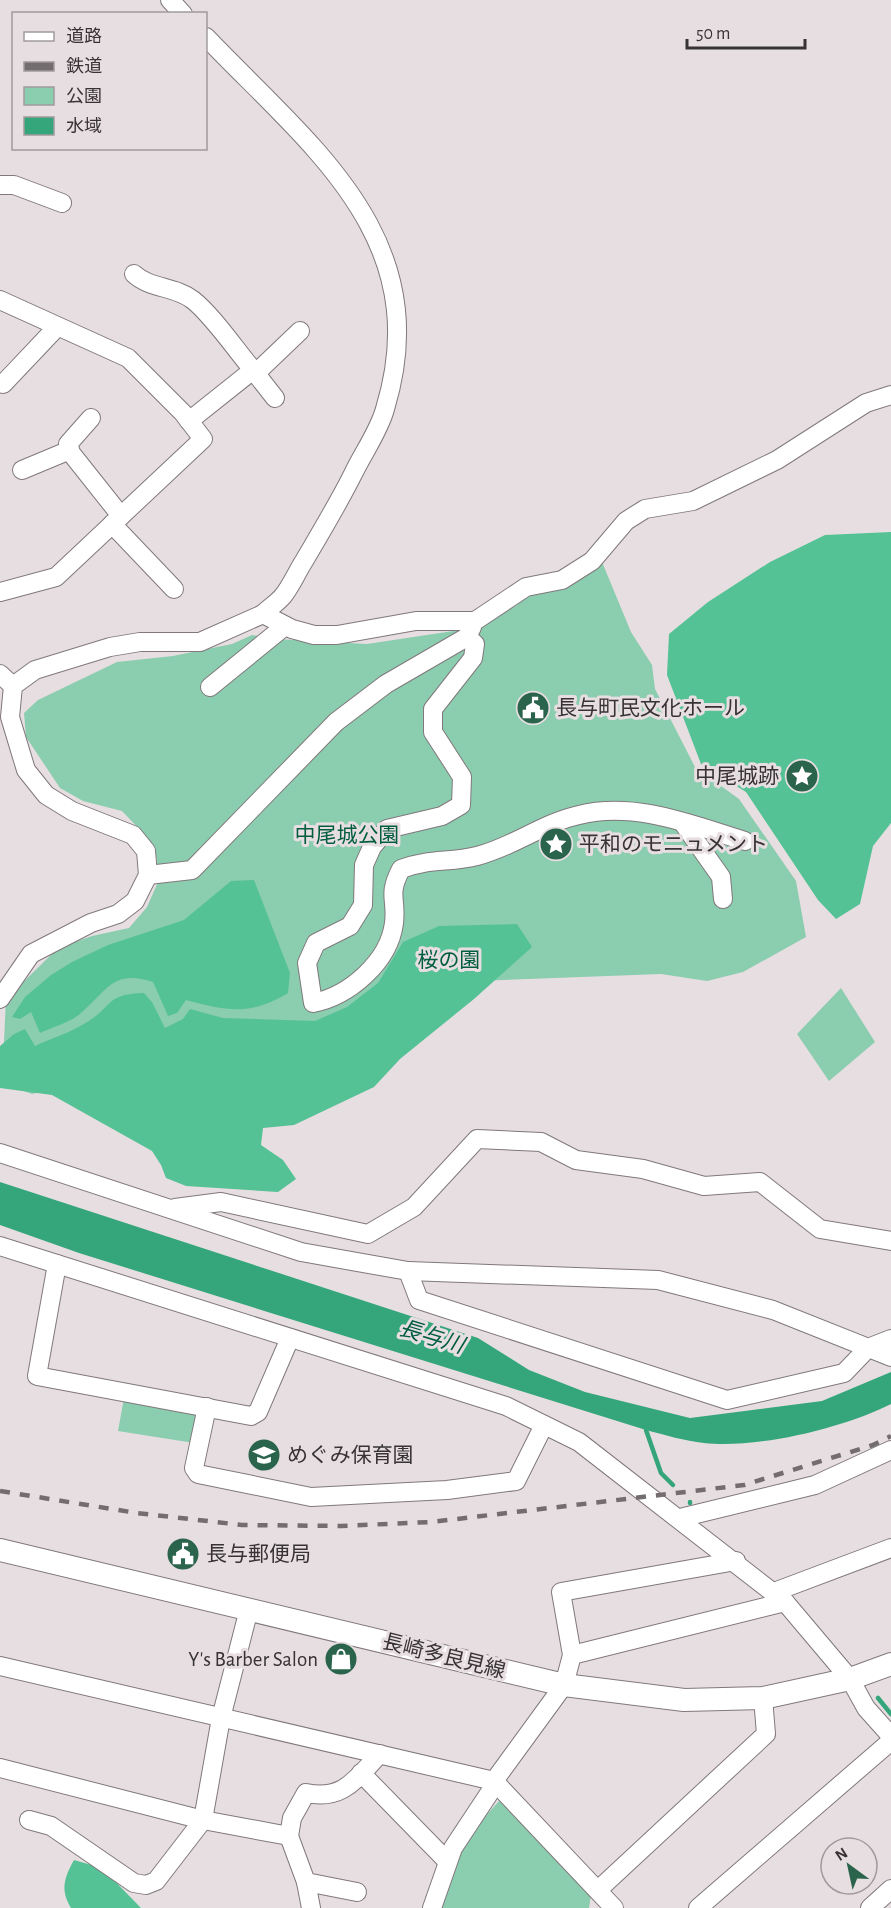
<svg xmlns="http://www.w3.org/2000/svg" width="891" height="1908" viewBox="0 0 891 1908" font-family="'Alegreya Sans','Noto Sans JP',sans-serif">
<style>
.green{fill:#8bcdaf}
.forest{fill:#55c296}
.water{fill:#35a67c}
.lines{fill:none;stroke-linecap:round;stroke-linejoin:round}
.stream{stroke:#35a67c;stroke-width:4.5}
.minor-casing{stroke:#80787c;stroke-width:20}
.major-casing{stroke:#80787c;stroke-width:24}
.minor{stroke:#fff;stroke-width:18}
.major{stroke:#fff;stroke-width:22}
.rail{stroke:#736d6f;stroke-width:4.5;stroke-dasharray:10 10;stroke-linecap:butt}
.labels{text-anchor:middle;stroke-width:6;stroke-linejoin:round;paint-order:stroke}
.poi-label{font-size:21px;fill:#373334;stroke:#e7dee1;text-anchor:start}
.park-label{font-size:21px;fill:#005d40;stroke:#e7dee1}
.street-label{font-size:21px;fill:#373334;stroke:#e7dee1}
.water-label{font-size:22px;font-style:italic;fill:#005c40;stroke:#e7dee1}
</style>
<rect width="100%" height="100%" fill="#e7dee1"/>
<g class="green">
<polygon points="602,562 631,632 652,665 655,689 695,767 739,799 796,881 806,937 743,972 707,981 661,974 476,981 51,1090 32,1094 2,1083 6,999 58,948 92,936 129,928 147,907 158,882 157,859 145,835 122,811 83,801 60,788 26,737 24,713 38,700 117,662 173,656 232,644 252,635 276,639 367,644 460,630 516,606 545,576"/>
<polygon points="841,988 875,1042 829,1081 797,1034"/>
<polygon points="124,1398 199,1411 194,1443 118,1431"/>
<polygon points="500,1800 591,1895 589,1908 442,1908 461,1843"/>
</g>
<g class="forest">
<polygon points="891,532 891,823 873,846 860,904 836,919 818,900 746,792 701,764 667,675 669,634 708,602 770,562 825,535"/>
<path d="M254 880 290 973 288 993C250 1016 227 1011 186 1000L177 1013 168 1016 153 982C114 969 108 989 82 1012 72 1022 53 1027 40 1033L31 1012 20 1019 12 1017 25 997 51 975 72 962 108 945 184 920 231 881Z"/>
<path d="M517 924 532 947 474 999 400 1059 374 1087 294 1125 263 1128 261 1145 283 1160 296 1179 278 1192 186 1186 166 1178 161 1165 152 1151 52 1095 0 1088V1046L14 1034 25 1029 35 1046C52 1038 72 1032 87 1022 114 1006 105 994 144 993L152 1002 165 1028 183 1019 190 1009 223 1018 315 1021 347 1007 378 983 403 942 439 926Z"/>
<path d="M74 1860 102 1868 141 1908H71C60 1890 64 1878 74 1860Z"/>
</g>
<path class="water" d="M0 1182 478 1338 529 1370 585 1392 690 1418 822 1401 891 1372V1404C844 1428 757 1449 704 1443 685 1441 665 1435 646 1430L79 1253 0 1225Z"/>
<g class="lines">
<g class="stream">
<polyline points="646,1430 661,1473 673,1485"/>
<polyline points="690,1502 690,1503"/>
<polyline points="878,1698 891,1714"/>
</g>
<g class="minor-casing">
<g id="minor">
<polyline points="170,0 183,14"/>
<path d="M206 37C311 147 437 238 385 409 379 431 363 453 353 474 338 504 321 532 304 561 297 572 291 586 283 596 277 603 269 608 263 614"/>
<polyline points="0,185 14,185 62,203"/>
<path d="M134 274C150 289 175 286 193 300 213 316 236 350 253 370"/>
<polyline points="0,300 128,358 183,413 203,439 56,577 0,592"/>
<polyline points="256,373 300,331"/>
<polyline points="3,384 57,327"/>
<polyline points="91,418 68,444 71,453 121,516"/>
<polyline points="189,421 253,370 275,398"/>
<polyline points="22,470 70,450"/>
<polyline points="112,524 174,589"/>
<path d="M467 637 475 644 473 658 433 709V732L462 777 461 805 442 816 387 829 372 847 364 865 363 905 350 926 316 943 307 963 313 1003C349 996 389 962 394 923 397 898 387 896 401 869 430 858 450 863 477 856 513 847 543 823 579 815 635 801 692 825 745 841"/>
<polyline points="0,674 13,686"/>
<polyline points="210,687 285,626"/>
<polyline points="683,823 721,877 723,899"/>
<polyline points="148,875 192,870 336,722 386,684 467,637 472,627"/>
<polyline points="0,999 31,954 91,923 118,914 135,901 148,875 146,851 133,835 72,811 46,795 26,770 10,717 13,686 35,670 110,647 140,642 200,642 263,614 292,629 314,635 337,635 416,621 475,621 526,587 562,580 592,561 626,521 645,509 693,501 777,460 866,403 891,395"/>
<polyline points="0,1153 301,1252 408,1271 658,1280 773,1310 891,1357"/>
<polyline points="175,1208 221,1202 368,1234 414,1207 477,1139 541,1142 576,1160 643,1169 704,1186 760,1182 820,1229 891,1241"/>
<polyline points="0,1246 506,1406 579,1442 785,1602 850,1679 866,1708 891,1736"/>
<polyline points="57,1264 37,1376 251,1416 258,1412 290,1338"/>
<polyline points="408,1271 419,1300 727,1400 844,1373 868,1348 891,1339"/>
<polyline points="207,1407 194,1468 198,1474 311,1497 447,1490 516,1481 544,1425"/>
<polyline points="680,1518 815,1485 891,1450"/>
<polyline points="774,1592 891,1548"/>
<polyline points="572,1655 785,1602"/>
<polyline points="0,1666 494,1781 614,1908"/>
<path d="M0 1768 203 1820 289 1836 292 1818 306 1793C344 1801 356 1778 380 1754"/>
<polyline points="361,1773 447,1861"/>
<polyline points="494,1781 564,1685 572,1655 561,1592 736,1561"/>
<polyline points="29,1820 51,1826 134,1883 146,1885 156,1881 203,1820 221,1718 249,1609"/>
<polyline points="289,1836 306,1882 357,1892"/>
<polyline points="306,1882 311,1908"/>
<polyline points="598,1890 766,1734 763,1698"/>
<polyline points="432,1908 453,1848 496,1783"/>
<polyline points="698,1908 891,1741"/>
<polyline points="870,1908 891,1889"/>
</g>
</g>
<g class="major-casing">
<polyline id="major" points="0,1550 564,1685 684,1700 763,1698 850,1679 891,1664"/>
</g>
<use href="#minor" class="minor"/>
<use href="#major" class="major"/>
<polyline class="rail" points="0,1491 137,1513 242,1525 341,1526 431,1522 744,1485 873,1445 891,1436"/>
</g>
<defs>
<g id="civic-disc" transform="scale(1.725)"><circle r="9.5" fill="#2b644d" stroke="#e7dee1"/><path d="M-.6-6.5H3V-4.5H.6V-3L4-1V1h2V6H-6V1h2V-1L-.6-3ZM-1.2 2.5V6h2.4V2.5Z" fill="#fff"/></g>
<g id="sight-disc" transform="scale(1.725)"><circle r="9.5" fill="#2b644d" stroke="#e7dee1"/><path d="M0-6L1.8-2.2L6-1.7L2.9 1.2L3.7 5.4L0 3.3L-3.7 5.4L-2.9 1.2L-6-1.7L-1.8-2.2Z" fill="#fff"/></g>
<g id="school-disc" transform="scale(1.725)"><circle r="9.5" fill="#2b644d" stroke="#e7dee1"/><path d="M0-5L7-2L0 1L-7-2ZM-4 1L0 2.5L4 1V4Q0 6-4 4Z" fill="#fff"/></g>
<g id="shop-disc" transform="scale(1.725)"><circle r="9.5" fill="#2b644d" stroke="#e7dee1"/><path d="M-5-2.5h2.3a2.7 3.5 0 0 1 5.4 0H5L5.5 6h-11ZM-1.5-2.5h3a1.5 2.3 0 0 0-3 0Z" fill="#fff"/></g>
</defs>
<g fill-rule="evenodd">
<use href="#civic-disc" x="533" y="708"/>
<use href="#sight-disc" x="802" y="776"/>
<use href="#sight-disc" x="556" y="844"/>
<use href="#school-disc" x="264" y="1455"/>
<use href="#civic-disc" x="183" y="1554"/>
<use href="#shop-disc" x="341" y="1659"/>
</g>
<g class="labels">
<g class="poi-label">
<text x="556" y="715">長与町民文化ホール</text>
<text x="779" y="783" text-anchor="end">中尾城跡</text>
<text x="579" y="851">平和のモニュメント</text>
<text x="287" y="1462">めぐみ保育園</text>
<text x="206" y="1561">長与郵便局</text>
<text x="318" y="1666" text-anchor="end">Y's Barber Salon</text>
</g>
<g class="park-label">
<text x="347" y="842">中尾城公園</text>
<text x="449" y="967">桜の園</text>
</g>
<g class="street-label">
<text transform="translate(444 1656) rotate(14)" y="7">長崎多良見線</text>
</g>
<g class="water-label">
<text transform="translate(432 1336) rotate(17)" y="8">長与川</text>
</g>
</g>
<rect x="12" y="12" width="195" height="138" fill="#e7dee1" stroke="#a19a9c" stroke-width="1.5"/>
<rect x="24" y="32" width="30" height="9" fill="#ffffff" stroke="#a19a9c" stroke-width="1.5"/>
<text x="66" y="42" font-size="18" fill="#373334">道路</text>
<rect x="24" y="62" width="30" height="9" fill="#736d6f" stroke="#a19a9c" stroke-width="1.5"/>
<text x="66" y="72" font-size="18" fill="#373334">鉄道</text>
<rect x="24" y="87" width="30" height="18" fill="#8bcdaf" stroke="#a19a9c" stroke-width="1.5"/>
<text x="66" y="102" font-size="18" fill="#373334">公園</text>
<rect x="24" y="117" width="30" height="18" fill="#35a67c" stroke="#a19a9c" stroke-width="1.5"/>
<text x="66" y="132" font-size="18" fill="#373334">水域</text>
<g transform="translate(849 1866) rotate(327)"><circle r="28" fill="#e7dee1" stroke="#a19a9c" stroke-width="1.5"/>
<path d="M0-4.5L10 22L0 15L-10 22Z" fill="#2b644d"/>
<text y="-9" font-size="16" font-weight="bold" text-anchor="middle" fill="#373334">N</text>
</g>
<path d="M687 39v9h118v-9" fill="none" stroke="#373334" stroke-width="3"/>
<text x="696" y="39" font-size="18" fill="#373334" stroke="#e7dee1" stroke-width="4.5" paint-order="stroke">50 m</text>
</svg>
